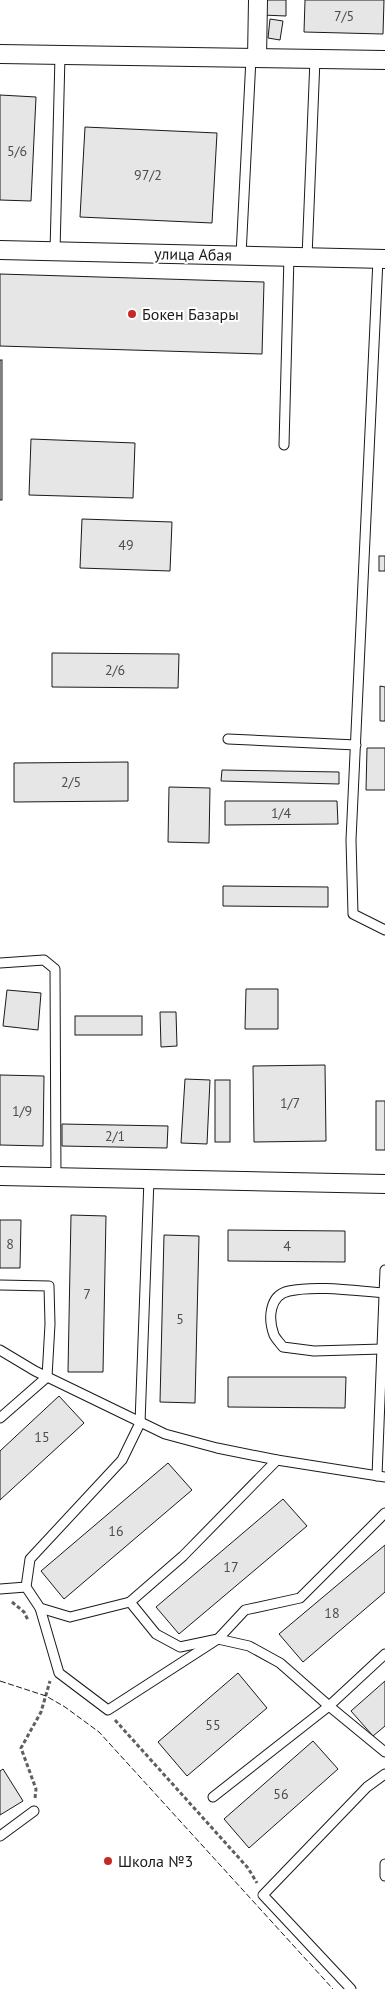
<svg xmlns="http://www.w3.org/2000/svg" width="385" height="1989" viewBox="0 0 385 1989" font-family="'PT Sans',sans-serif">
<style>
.building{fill:#e6e6e6;stroke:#1a1a1a}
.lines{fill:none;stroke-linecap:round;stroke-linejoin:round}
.service-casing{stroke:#1a1a1a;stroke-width:11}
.minor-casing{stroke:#1a1a1a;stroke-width:20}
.path{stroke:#5f5f5f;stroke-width:3;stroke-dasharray:4 2.5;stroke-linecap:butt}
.service{stroke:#fff;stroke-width:9}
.minor{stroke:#fff;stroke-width:18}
.fence{stroke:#1a1a1a;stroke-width:1;stroke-dasharray:6 2.5;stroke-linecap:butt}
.poi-dot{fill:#c62828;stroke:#fff;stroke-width:2}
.labels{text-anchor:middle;stroke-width:4;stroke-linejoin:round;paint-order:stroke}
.number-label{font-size:14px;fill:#4d4d4d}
.street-label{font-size:16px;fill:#1a1a1a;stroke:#fff}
.poi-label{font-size:16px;fill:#1a1a1a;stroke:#fff;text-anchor:start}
</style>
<rect width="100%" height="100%" fill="#fff"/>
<g class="building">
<polygon points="262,0 286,0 286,16 262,15"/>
<polygon points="305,0 384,0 383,34 304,32"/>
<polygon points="270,19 283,21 280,40 268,38"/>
<polygon points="0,95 36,97 31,201 0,200"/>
<polygon points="85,127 217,133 212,223 80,217"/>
<polygon points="0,274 264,282 262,354 0,346"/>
<rect x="0" y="360" width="2" height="140"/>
<polygon points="31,439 135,443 133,498 29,495"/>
<polygon points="82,519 172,522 170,571 80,568"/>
<rect x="379" y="556" width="6" height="15"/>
<polygon points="52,653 179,654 178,688 52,687"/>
<polygon points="380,686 385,687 385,721 380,721"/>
<polygon points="367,748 385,748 385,790 366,790"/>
<polygon points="128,762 128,801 14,802 14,763"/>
<polygon points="222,770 339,772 339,784 221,781"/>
<polygon points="169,787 210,788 209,843 168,842"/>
<polygon points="225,801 337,801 338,824 225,825"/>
<polygon points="223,886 328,887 328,907 223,906"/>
<polygon points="246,989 278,989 278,1029 245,1029"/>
<polygon points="7,990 41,993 38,1030 3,1026"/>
<polygon points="160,1012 176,1012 177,1046 161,1047"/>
<rect x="75" y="1016" width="67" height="19"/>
<polygon points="325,1065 326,1141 254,1142 253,1066"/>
<polygon points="0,1075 44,1076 43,1146 0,1145"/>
<polygon points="185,1079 210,1080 207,1144 181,1143"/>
<rect x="215" y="1080" width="15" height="62"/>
<rect x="376" y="1101" width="9" height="49"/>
<polygon points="62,1124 168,1126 167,1148 62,1146"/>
<polygon points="71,1215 106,1216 103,1372 68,1372"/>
<polygon points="0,1220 21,1220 20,1268 0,1268"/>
<polygon points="228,1230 345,1231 345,1262 228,1261"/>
<polygon points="164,1235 199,1236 195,1403 160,1402"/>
<polygon points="228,1377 346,1377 345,1408 228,1407"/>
<polygon points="59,1396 84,1423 0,1500 0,1451"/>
<polygon points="168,1463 192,1490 64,1599 41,1571"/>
<polygon points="283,1499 307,1526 179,1634 156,1607"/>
<polygon points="385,1545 385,1592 303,1662 279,1634"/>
<polygon points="238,1673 267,1708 187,1776 158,1742"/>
<polygon points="385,1681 385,1726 373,1736 351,1711"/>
<polygon points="313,1741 338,1769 249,1848 224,1819"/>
<polygon points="3,1769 23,1801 0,1815 0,1771"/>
</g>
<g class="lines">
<g class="service-casing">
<g id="service">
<polyline points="55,251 60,56"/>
<polyline points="241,255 251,58"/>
<polyline points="307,257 315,59"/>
<polyline points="378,259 351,840 353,914 385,930"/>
<polyline points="284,445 289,256"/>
<polyline points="228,739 356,745"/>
<polyline points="0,963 44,960 55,969 56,1177"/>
<polyline points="149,1179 140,1423 122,1460 30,1559 26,1587 40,1608 70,1617 130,1602 183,1556 277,1460"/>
<polyline points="0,1285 49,1286 50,1324 47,1377 0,1418"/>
<path d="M382 1349 314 1351 283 1347C280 1343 276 1339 274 1335 268 1319 269 1295 289 1291 316 1285 357 1291 385 1293"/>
<polyline points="0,1350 35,1371 165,1434 217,1448 277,1460 385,1477"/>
<polyline points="377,1476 385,1270"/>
<polyline points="0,1589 26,1587"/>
<polyline points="130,1602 156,1634 180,1647 218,1639 249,1646 280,1663 329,1706 213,1797"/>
<polyline points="40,1608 59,1673 108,1710 218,1639 245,1610 300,1598 385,1513"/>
<polyline points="385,1654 329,1706 385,1752"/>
<polyline points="0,1836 34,1811"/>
<polyline points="385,1864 385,1876"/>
<polyline points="351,1989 263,1895 367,1787 385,1774"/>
</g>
</g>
<g class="minor-casing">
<g id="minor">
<polyline points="0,54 385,60"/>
<polyline points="257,58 258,0"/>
<polyline points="0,250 385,259"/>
<polyline points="0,1176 385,1184"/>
</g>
</g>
<g class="path">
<polyline points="12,1602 24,1612 28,1620"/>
<polyline points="115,1720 248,1868 257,1883"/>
<polyline points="35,1798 36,1789 21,1748 41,1712 50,1681"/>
</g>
<use href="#service" class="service"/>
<use href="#minor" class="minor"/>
<polyline class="fence" points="0,1681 46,1696 65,1707 99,1732 333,1989"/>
</g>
<g class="poi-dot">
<circle cx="132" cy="314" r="5"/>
<circle cx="108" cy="1861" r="5"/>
</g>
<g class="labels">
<g class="number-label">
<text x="344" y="21">7/5</text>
<text x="17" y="156">5/6</text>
<text x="148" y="180">97/2</text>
<text x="126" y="550">49</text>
<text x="115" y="675">2/6</text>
<text x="71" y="787">2/5</text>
<text x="281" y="818">1/4</text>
<text x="290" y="1108">1/7</text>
<text x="22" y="1116">1/9</text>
<text x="115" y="1141">2/1</text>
<text x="10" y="1249">8</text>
<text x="287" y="1251">4</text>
<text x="87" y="1299">7</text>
<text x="180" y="1324">5</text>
<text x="42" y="1442">15</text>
<text x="116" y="1536">16</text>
<text x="231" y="1572">17</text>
<text x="332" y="1618">18</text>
<text x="213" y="1730">55</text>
<text x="281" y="1799">56</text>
</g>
<g class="street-label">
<text transform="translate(193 254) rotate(1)" y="6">улица Абая</text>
</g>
<g class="poi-label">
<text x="142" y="320">Бокен Базары</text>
<text x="118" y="1867">Школа №3</text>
</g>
</g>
</svg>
